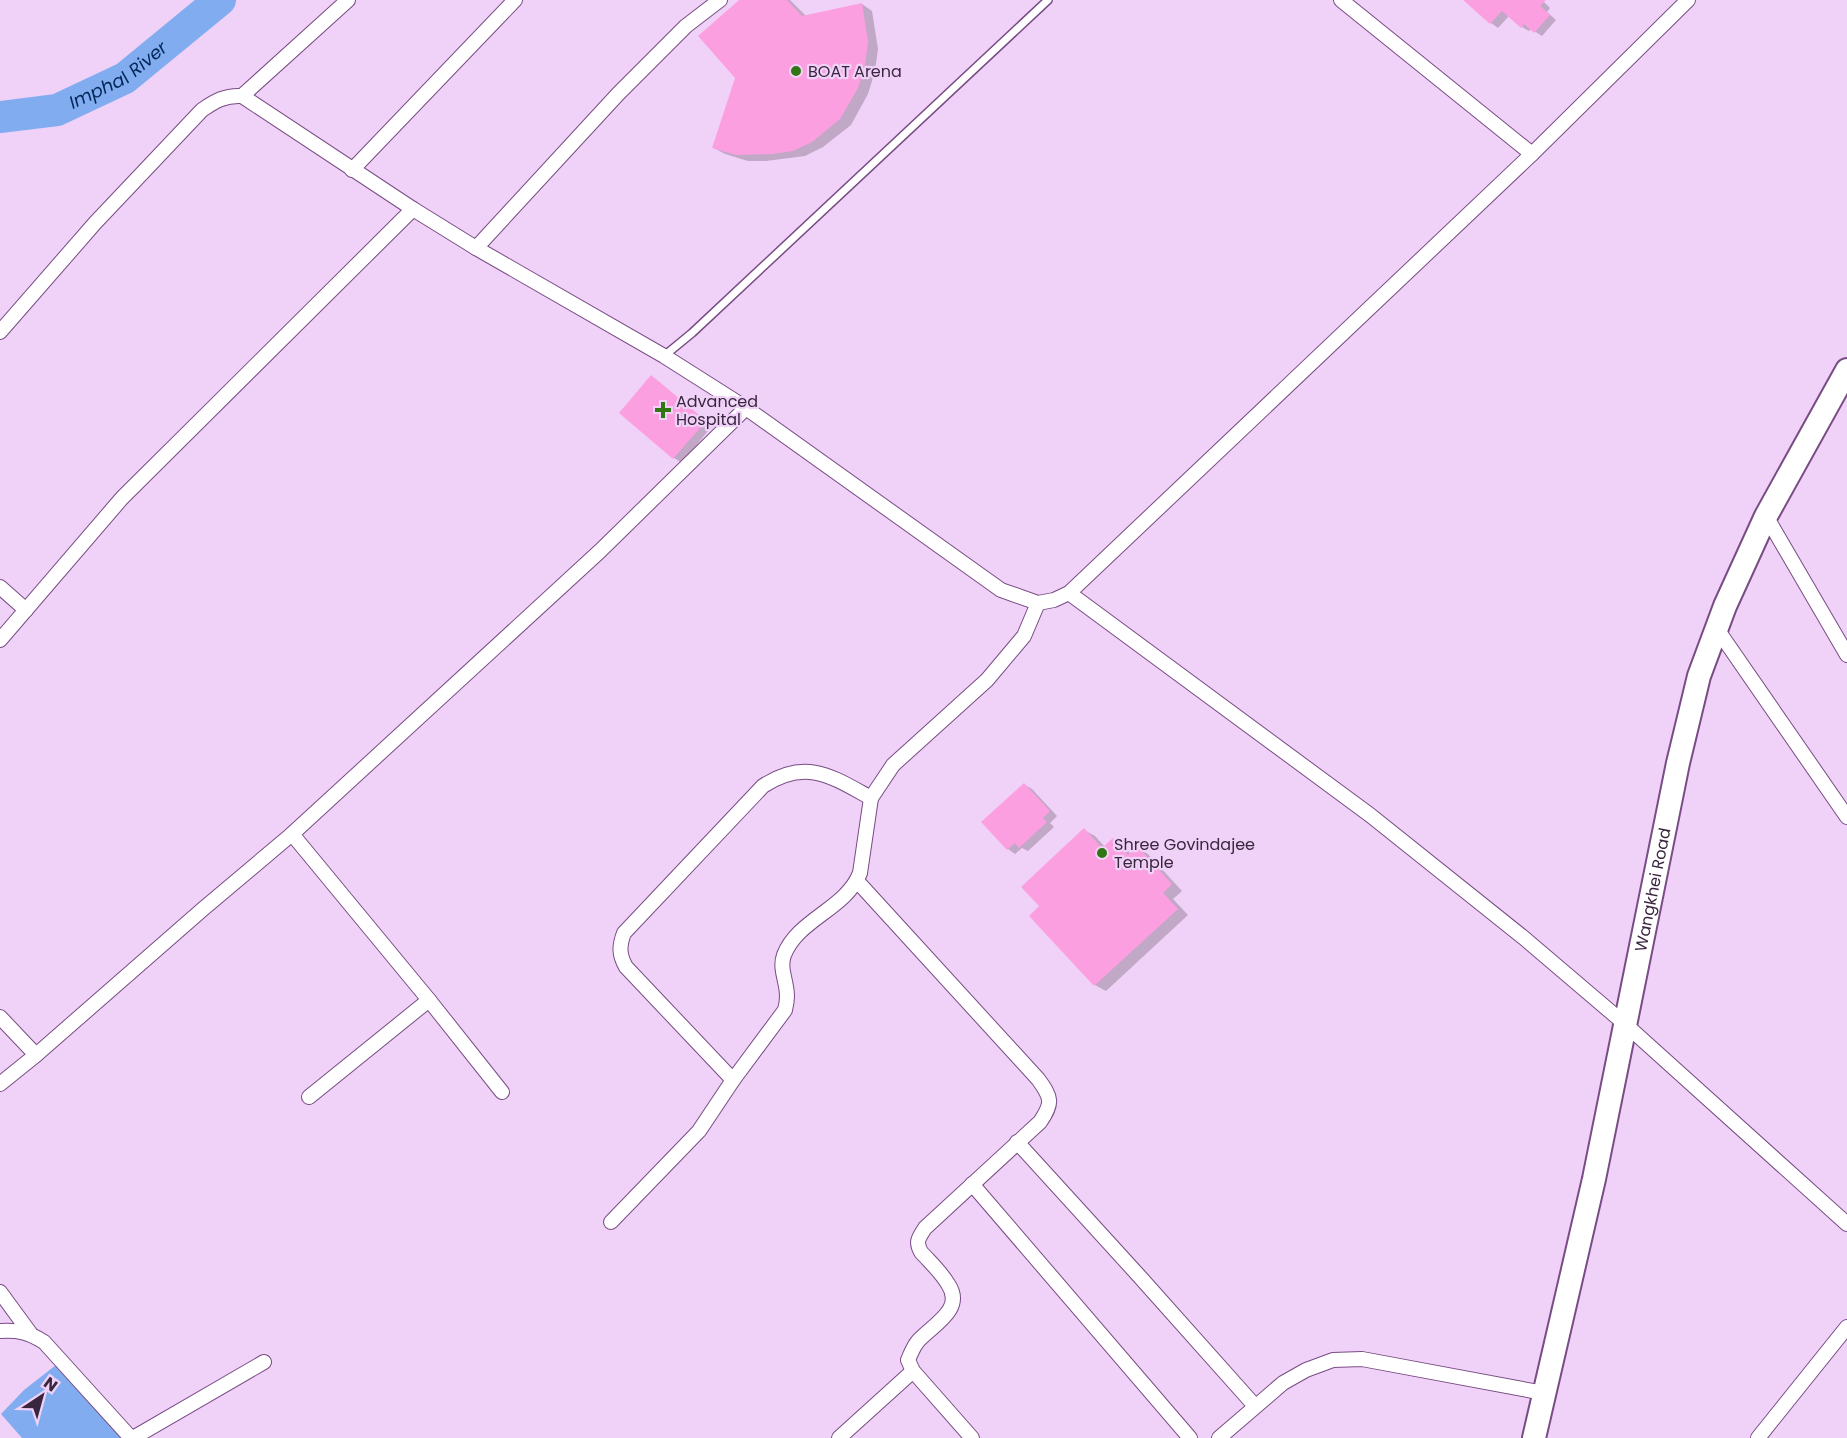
<svg xmlns="http://www.w3.org/2000/svg" width="1847" height="1438" viewBox="0 0 1847 1438" font-family="Poppins,sans-serif">
<style>
.water{fill:#81adf0}
.shadow{fill:#0003}
.lines{fill:none;stroke-linecap:round;stroke-linejoin:round}
.river{stroke:#81adf0;stroke-width:32}
.building{fill:#fc9fe0}
.lane-casing{stroke:#784c84;stroke-width:10}
.street-casing{stroke:#784c84;stroke-width:16}
.primary-casing{stroke:#784c84;stroke-width:26}
.lane{stroke:#fff;stroke-width:7}
.street{stroke:#fff;stroke-width:14}
.primary{stroke:#fff;stroke-width:22}
.poi-dot{fill:#327515;stroke:#f0d2f8;stroke-width:2}
.labels{text-anchor:middle;stroke-width:4.5;stroke-linejoin:round;paint-order:stroke}
.poi-label{font-size:16px;fill:#39263e;stroke:#f0d2f8;text-anchor:start}
.street-label{font-size:16px;fill:#39263e;stroke:#f0d2f8}
.water-label{font-size:18px;font-style:italic;fill:#042759;stroke:#f0d2f8}
</style>
<rect width="100%" height="100%" fill="#f0d2f8"/>
<polygon class="water" points="56,1365 121,1438 22,1438 1,1414 24,1390"/>
<g class="shadow">
<polygon points="741,0 790,0 806,16 862,4 872,11 878,49 875,71 868,94 851,125 823,147 805,156 766,161 748,161 725,154 714,148 736,78"/>
<polygon points="1478,0 1542,0 1550,8 1547,12 1556,20 1542,36 1531,29 1529,31 1522,27 1509,16 1498,28 1491,23 1472,7"/>
<polygon points="652,377 659,382 712,426 682,463 674,458 621,413"/>
<polygon points="1025,785 1032,789 1057,816 1050,823 1054,827 1028,851 1022,848 1015,854 1008,849 983,822"/>
<polygon points="1084,830 1095,836 1105,847 1113,840 1123,846 1131,854 1137,848 1148,854 1182,891 1173,899 1188,915 1106,991 1095,985 1031,916 1041,906"/>
</g>
<g class="lines">
<path class="river" id="s1" d="M0 117 57 110 125 78 220 0"/>
</g>
<g class="building">
<polygon points="739,0 787,0 802,16 862,3 868,42 865,65 858,88 840,119 812,142 793,151 772,154 736,155 712,148 735,78 698,36"/>
<polygon points="1463,0 1546,0 1540,6 1550,15 1534,33 1524,24 1521,28 1502,11 1490,24"/>
<polygon points="651,375 706,421 673,459 619,413"/>
<polygon points="1024,783 1050,811 1043,818 1047,822 1019,848 1015,843 1007,850 981,822"/>
<polygon points="1084,828 1102,848 1113,838 1128,855 1137,846 1172,884 1163,893 1178,909 1094,986 1029,916 1039,906 1021,887"/>
</g>
<g class="lines">
<g class="lane-casing">
<polyline id="lane" points="664,356 692,333 1048,0"/>
</g>
<g class="street-casing">
<g id="street">
<polyline points="1341,0 1532,154"/>
<polyline points="242,96 348,0"/>
<polyline points="352,170 515,0"/>
<polyline points="476,248 618,94 686,26 720,0"/>
<path d="M0 332 95 223 202 110C215 101 225 95 242 96L413 209 476 248 664 356 746 408 1001 590 1038 603 1054 600 1069 593 1532 154 1688 0"/>
<polyline points="1766,516 1847,655"/>
<polyline points="0,587 26,610"/>
<polyline points="1069,593 1370,815 1524,938 1625,1024 1847,1224"/>
<polyline points="1717,629 1847,817"/>
<polyline points="0,640 122,498 413,209"/>
<polyline points="292,834 429,1000 502,1092"/>
<path d="M857 881 1038 1079C1052 1098 1053 1103 1040 1122L925 1228C919 1238 915 1241 921 1252 930 1262 941 1272 948 1284 965 1309 934 1324 919 1340 914 1345 911 1353 908 1360L913 1371 972 1438"/>
<polyline points="0,1017 36,1055"/>
<path d="M733 1080 626 967C619 955 619 946 624 933L763 786C806 758 831 776 871 798"/>
<polyline points="0,1084 36,1055 203,909 292,834 600,551 746,408"/>
<polyline points="309,1097 429,1000"/>
<polyline points="1017,1142 1140,1277 1255,1406"/>
<polyline points="972,1184 1190,1438"/>
<path d="M611 1222 699 1131 733 1080 785 1010C786 1006 787 1001 787 996 787 981 779 969 784 955 798 919 846 909 860 873L871 798 893 765 987 680 1024 636 1038 603"/>
<polyline points="0,1292 30,1333"/>
<path d="M0 1331C19 1330 28 1332 44 1342L131 1438"/>
<polyline points="133,1438 264,1362"/>
<polyline points="839,1438 913,1371"/>
<polyline points="1219,1438 1283,1383 1306,1370 1333,1360 1362,1359 1544,1393"/>
<polyline points="1758,1438 1847,1327"/>
</g>
</g>
<g class="primary-casing">
<g id="primary">
<path id="s2" d="M1534 1438 1594 1179 1678 763 1699 676 1725 606 1766 516 1847 370"/>
</g>
</g>
<use href="#lane" class="lane"/>
<use href="#street" class="street"/>
<use href="#primary" class="primary"/>
</g>
<g class="poi-dot">
<circle cx="796" cy="71" r="6"/>
<path d="M660 401h6v6h6v6h-6v6h-6v-6h-6v-6h6z"/>
<circle cx="1102" cy="853" r="6"/>
</g>
<g class="labels">
<g class="poi-label">
<text x="808" y="77">BOAT Arena</text>
<text x="676" y="407">Advanced<tspan x="676" dy="18">Hospital</tspan></text>
<text x="1114" y="850">Shree Govindajee<tspan x="1114" dy="18">Temple</tspan></text>
</g>
<g class="street-label">
<text dy="6" stroke="none"><textPath href="#s2" startOffset="561">Wangkhei Road</textPath></text>
</g>
<g class="water-label">
<text dy="6" stroke="none"><textPath href="#s1" startOffset="128">Imphal River</textPath></text>
</g>
</g>
<g transform="translate(42 1396) rotate(36)" stroke="#f0d2f8" stroke-width="4.5" paint-order="stroke">
<path d="M0-4.5L10 22L0 15L-10 22Z" fill="#39263e"/>
<text y="-9" font-size="16" font-weight="bold" text-anchor="middle" fill="#39263e">N</text>
</g>
</svg>
